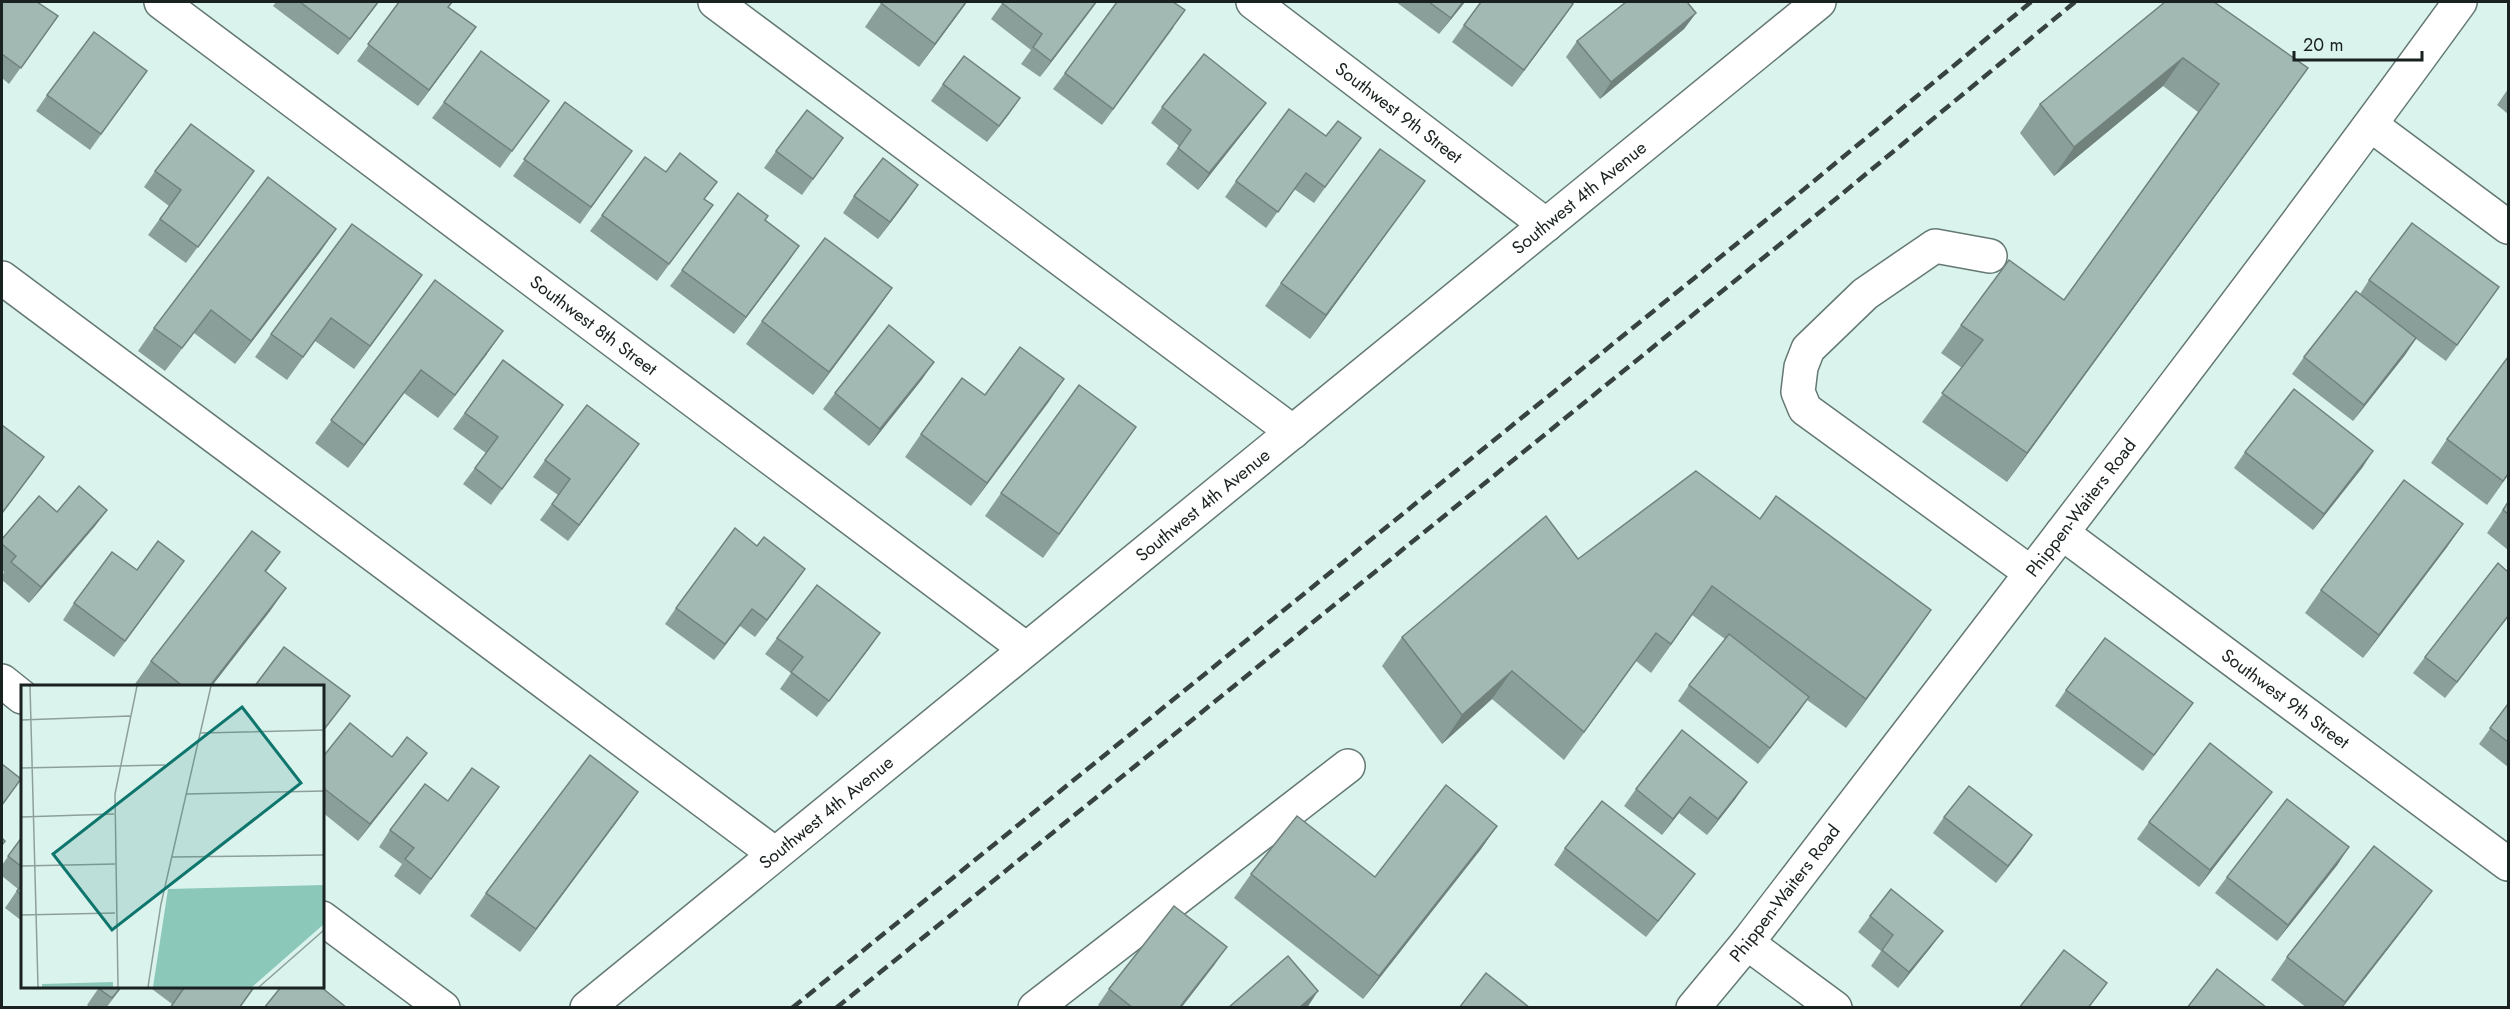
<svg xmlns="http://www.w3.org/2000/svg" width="2510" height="1009" viewBox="0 0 2510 1009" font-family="Jost,sans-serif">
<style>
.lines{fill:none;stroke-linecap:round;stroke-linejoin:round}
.minor-casing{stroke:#647973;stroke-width:36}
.minor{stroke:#fff;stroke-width:33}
.rail{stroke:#374340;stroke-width:4.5;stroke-dasharray:12 6;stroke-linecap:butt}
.wall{fill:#8b9f9a}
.shaded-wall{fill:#71827d}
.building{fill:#a2b9b3;stroke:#71827d;stroke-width:1.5}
.labels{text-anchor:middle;stroke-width:4.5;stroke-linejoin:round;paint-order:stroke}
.street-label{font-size:18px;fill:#192220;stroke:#dbf3ed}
.inset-road{fill:none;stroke:#8d9f9b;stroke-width:1.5}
.view{fill:#0f766e;fill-opacity:0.15;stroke:#0f766e;stroke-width:3}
.inset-edge{fill:none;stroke:#192220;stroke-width:3}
</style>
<rect width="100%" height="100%" fill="#dbf3ed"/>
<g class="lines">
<g class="minor-casing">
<g id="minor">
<path id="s1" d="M161 2 1026 649"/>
<polyline points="715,2 1293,432"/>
<path id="s2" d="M1253 2 1546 225"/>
<polyline points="2371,125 2508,227"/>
<polyline points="1990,256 1935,246 1865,294 1808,349 1801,367 1798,392 1805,409 2031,573"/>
<polyline points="2,278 775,854"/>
<path id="s3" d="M2062 533 2508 864"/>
<polyline points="2,681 22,697"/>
<polyline points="322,918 443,1008"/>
<polyline points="1747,943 1835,1008"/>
<path id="s4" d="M587 1008 1819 2"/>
<polyline points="1035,1008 1348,766"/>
<path id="s5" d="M1693 1008 1747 943C1986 631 2229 320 2460 2"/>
</g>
</g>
<use href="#minor" class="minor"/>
<g class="rail">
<polyline points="792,1008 1797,195 2031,2"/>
<polyline points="836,1008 1815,216 2075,2"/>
</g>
</g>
<g class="wall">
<polygon points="2,2 58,16 9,84 2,78"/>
<polygon points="276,2 379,2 338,55 273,6"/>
<polygon points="399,2 453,2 448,8 476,27 418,106 357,61"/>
<polygon points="882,2 967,2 919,67 865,27"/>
<polygon points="1003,2 1097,2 1040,77 1021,64 1031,50 991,19"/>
<polygon points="1396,2 1465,2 1439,34"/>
<polygon points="2165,2 2288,96 2007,482 1922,422 1962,368 1941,353 1961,325 2064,300 2198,112 2163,86 2054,176 2020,133 2040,104"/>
<polygon points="1573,4 1512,87 1452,42 1464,25"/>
<polygon points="1696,13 1684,29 1600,99 1566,57 1577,41"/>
<polygon points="1174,27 1102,125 1053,89 1065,73"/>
<polygon points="147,71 90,150 36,111 47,95"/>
<polygon points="943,84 1009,114 987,142 931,101"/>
<polygon points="2508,89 2508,114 2497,105"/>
<polygon points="444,102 537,117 500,168 432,118"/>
<polygon points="565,102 632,151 580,224 513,176"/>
<polygon points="1162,107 1254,119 1198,190 1166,164 1179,146 1151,123"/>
<polygon points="1326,136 1361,138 1314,203 1294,189 1266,228 1225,197 1236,181"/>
<polygon points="843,138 802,195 764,168 776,151"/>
<polygon points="155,171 254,171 186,263 148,235 169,206 144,187"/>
<polygon points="666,172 713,205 657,281 590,231 602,215"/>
<polygon points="854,196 907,201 878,239 843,213"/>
<polygon points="1408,204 1310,339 1265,306 1281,283"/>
<polygon points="765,220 788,262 734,334 670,286 682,270"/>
<polygon points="336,229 320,252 235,364 194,333 165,371 138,351 154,328"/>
<polygon points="422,275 354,369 315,341 287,380 255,357 271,334"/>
<polygon points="435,280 487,354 438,418 404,393 348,468 315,443"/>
<polygon points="2369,280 2499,287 2446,361 2416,339 2405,355 2353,421 2292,374 2304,357 2360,294"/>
<polygon points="876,311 813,395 746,344 762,321"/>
<polygon points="503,360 563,405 491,505 463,484 486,453 453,429"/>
<polygon points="923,378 869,446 823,409 835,393"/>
<polygon points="1064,379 971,506 905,457 921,434 985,395"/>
<polygon points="2447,439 2508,475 2487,505 2431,463"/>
<polygon points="639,444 568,541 540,520 558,495 533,477 545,460"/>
<polygon points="1120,450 1043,558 985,516 1001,493"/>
<polygon points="2373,451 2362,468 2313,530 2234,468 2245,452"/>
<polygon points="2508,502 2508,550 2487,533"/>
<polygon points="107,510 95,526 29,603 2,580 2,576 4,572 2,570 2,539 57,512"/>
<polygon points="2463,524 2447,547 2363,658 2305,613 2321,590"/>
<polygon points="757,546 805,569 755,637 740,626 714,660 665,624 676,608"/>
<polygon points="280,552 266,572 286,588 270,611 211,687 138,687 135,684 151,661"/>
<polygon points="1578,559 1931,610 1846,728 1807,700 1758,764 1678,701 1689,685 1725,639 1692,615 1651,673 1636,661 1564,760 1492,699 1442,744 1382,666 1402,637"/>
<polygon points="137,570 173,577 114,657 63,620 74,603"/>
<polygon points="2508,617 2445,698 2413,673 2425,657"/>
<polygon points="880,633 817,717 780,689 791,673 765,654 777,638"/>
<polygon points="2066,690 2193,703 2143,771 2055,706"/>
<polygon points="2508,704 2508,767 2479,744"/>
<polygon points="392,757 415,769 358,841 322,812 322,758"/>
<polygon points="1636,789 1736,798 1707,835 1679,813 1662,835 1624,806"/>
<polygon points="638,792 520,952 470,916 486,893"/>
<polygon points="448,801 487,803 420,895 394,876 402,864 379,847 390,830"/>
<polygon points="2260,808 2199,887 2137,839 2149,822"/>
<polygon points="1944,817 2032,835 1996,883 1933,833"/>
<polygon points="1497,826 1481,849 1363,999 1234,898 1251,874 1375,877"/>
<polygon points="22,837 22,921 5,908 18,889 2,876 2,865"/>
<polygon points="1565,848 1683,890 1646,937 1554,865"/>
<polygon points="2338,864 2277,941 2215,893 2227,877"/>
<polygon points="2432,891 2415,914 2342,1008 2307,1008 2271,980 2287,957"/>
<polygon points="1870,916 1931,947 1898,988 1871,966 1881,951 1858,932"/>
<polygon points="1215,964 1181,1008 1101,1008 1098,1005 1109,989"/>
<polygon points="94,987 122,987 106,1008 91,1008 87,1005 98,989"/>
<polygon points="153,987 255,987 240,1008 170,1008 172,1004 152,989"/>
</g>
<g class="shaded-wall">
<polygon points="378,2 379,2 338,55 350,39"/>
<polygon points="966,2 967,2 919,67 935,44"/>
<polygon points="1097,2 1091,10 1040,77 1051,61"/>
<polygon points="1463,2 1465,2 1439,34"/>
<polygon points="1573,4 1562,20 1512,87 1524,70"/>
<polygon points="1696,13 1684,29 1600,99 1611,82"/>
<polygon points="476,27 464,44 418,106 429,90"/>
<polygon points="2183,58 2163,86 2054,176 2074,147"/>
<polygon points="2308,68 2288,96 2007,482 2027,453"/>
<polygon points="1020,98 1009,114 987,142"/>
<polygon points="1266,103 1254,119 1198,190 1209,173"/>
<polygon points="1425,181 1408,204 1310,339 1326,315"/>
<polygon points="918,185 907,201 878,239 890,222"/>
<polygon points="336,229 320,252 235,364 251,341"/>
<polygon points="799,246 788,262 734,334 746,317"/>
<polygon points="422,275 406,298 354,369 370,346"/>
<polygon points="892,288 876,311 813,395 829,372"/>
<polygon points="503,331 487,354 438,418 455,395"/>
<polygon points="2416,338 2405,355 2353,421 2364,405"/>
<polygon points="934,362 923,378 869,446 880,429"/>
<polygon points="421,370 404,393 348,468 364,445"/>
<polygon points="1064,379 1048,403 971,506 987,483"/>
<polygon points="639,444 628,460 568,541 579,525"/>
<polygon points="2373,451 2362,468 2313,530 2324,514"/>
<polygon points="44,457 32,474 2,514 2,513"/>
<polygon points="2508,474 2508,475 2487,505"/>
<polygon points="107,510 95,526 29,603 41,587"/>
<polygon points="2463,524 2447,547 2363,658 2379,635"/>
<polygon points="805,569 794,585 755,637 767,620"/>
<polygon points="1712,586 1692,615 1651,673 1671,644"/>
<polygon points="286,588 270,611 211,687 209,687"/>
<polygon points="752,609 740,626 714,660 725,644"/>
<polygon points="1931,610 1911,639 1846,728 1866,699"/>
<polygon points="2508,616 2508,617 2445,698 2457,682"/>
<polygon points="880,633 869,649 817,717"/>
<polygon points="1656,633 1636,661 1564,760 1584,732"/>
<polygon points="1512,671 1492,699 1442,744 1462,715"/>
<polygon points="1809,697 1798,713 1758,764 1770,748"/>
<polygon points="427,753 415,769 358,841 370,824"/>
<polygon points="1747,782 1736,798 1707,835 1718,819"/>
<polygon points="638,792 622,815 520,952 536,929"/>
<polygon points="2272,792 2260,808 2199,887 2210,870"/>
<polygon points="1690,797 1679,813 1662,835 1673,819"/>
<polygon points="1497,826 1481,849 1363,999 1379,976"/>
<polygon points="2032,835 2021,851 1996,883 2008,866"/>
<polygon points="2349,847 2338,864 2277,941 2288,925"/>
<polygon points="1695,874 1683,890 1646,937 1658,921"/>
<polygon points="2432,891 2415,914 2342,1008 2341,1008"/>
<polygon points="1943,931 1931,947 1898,988 1909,972"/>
<polygon points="1227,947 1215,964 1181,1008 1179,1008"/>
<polygon points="1318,991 1307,1008 1299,1008"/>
</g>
<g class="building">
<polygon points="2,2 37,2 58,16 21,68 2,54"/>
<polygon points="300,2 378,2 350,39"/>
<polygon points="399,2 452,2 448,7 476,27 429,90 368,44"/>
<polygon points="882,2 966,2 935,44 881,3"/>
<polygon points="1003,2 1096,2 1051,61 1033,47 1042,34 1002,3"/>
<polygon points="1117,2 1173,2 1185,10 1113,109 1065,73"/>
<polygon points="1429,2 1463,2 1451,18"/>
<polygon points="1481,2 1570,2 1573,4 1524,70 1464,25"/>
<polygon points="1626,2 1687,2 1696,13 1611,82 1577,41"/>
<polygon points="2165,2 2214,2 2308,68 2027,453 1942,393 1983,340 1961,325 2009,260 2064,300 2219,84 2183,58 2074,147 2040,104"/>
<polygon points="94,32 147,71 101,134 47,95"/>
<polygon points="481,51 549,101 512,151 444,102"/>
<polygon points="1204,54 1266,103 1209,173 1178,148 1191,130 1162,107"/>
<polygon points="964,56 1020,98 999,126 943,84"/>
<polygon points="565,102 632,151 591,207 524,159"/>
<polygon points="1289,109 1326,136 1338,121 1361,138 1325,187 1306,173 1278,212 1236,181"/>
<polygon points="807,110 843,138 813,179 776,151"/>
<polygon points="191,124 254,171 198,247 160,219 181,190 155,171"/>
<polygon points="1380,149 1425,181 1326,315 1281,283"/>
<polygon points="680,153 717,182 704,199 713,205 669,264 602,215 645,157 666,172"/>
<polygon points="883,158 918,185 890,222 854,196"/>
<polygon points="268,177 336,229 251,341 211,310 182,348 154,328"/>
<polygon points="738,193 768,216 765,220 799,246 746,317 682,270"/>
<polygon points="2412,223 2499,287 2457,345 2369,280"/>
<polygon points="352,224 422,275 370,346 331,318 303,357 271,334"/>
<polygon points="825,238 892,288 829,372 762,321"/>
<polygon points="435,280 503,331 455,395 421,370 364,445 331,420"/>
<polygon points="2356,291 2416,338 2364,405 2304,357"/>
<polygon points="889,325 934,362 880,429 835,393"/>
<polygon points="1020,347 1064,379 987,483 921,434 962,378 985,395"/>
<polygon points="2508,357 2508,474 2503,481 2447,439"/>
<polygon points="503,360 563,405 502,489 475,468 498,437 465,413"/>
<polygon points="1079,385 1136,427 1059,534 1001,493"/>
<polygon points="2294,389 2373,451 2324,514 2245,452"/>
<polygon points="587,405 639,444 579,525 552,504 570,479 545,460"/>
<polygon points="2,425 44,457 2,513"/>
<polygon points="1696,471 1760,519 1776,496 1931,610 1866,699 1712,586 1671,644 1656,633 1584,732 1512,671 1462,715 1402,637 1546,516 1578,559"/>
<polygon points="2404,480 2463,524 2379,635 2321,590"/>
<polygon points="79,486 107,510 41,587 11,562 16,556 2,544 2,539 39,496 57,512"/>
<polygon points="2508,502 2508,514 2503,510"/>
<polygon points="735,528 757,546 764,537 805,569 767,620 752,609 725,644 676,608"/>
<polygon points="252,531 280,552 265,571 286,588 209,687 184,687 151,661"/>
<polygon points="158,541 184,561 125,641 74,603 112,552 137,570"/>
<polygon points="2498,563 2508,572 2508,616 2457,682 2425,657"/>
<polygon points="817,585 880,633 829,701 791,672 803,657 777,638"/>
<polygon points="1729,634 1809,697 1770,748 1689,685"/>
<polygon points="2105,638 2193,703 2154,755 2066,690"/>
<polygon points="284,647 350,696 322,732 322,687 254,687"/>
<polygon points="2508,704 2508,742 2490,728"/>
<polygon points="350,723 392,757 407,737 427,753 370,824 322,787 322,758"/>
<polygon points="1682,730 1747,782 1718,819 1690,797 1673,819 1636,789"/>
<polygon points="2210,743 2272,792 2210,870 2149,822"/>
<polygon points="590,755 638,792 536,929 486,893"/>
<polygon points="2,764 21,779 2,805"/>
<polygon points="472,768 499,787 431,879 405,859 414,848 390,830 425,784 448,801"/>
<polygon points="1446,785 1497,826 1379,976 1251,874 1297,816 1375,877"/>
<polygon points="1969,786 2032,835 2008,866 1944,817"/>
<polygon points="2287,799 2349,847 2288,925 2227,877"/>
<polygon points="1602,801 1695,874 1658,921 1565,848"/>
<polygon points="22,837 22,867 8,856"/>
<polygon points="2,838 5,841 2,845"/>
<polygon points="2374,846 2432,891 2345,1002 2287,957"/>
<polygon points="22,884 22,896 17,891"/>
<polygon points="1891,889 1943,931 1909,972 1882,950 1893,935 1870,916"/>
<polygon points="1174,906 1227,947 1179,1008 1133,1008 1109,989"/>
<polygon points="2064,950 2107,983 2088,1008 2019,1008"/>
<polygon points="1288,956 1318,991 1299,1008 1228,1008"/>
<polygon points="2217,969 2267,1008 2187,1008"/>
<polygon points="1486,973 1530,1008 1459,1008"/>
<polygon points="100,987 121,987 112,998 98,988"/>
<polygon points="182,987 254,987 239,1008 170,1008 184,988"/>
<polygon points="281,987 321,987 347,1008 264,1008"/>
</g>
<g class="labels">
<g class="street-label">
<text dy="6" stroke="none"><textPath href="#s2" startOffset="183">Southwest 9th Street</textPath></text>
<text dy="6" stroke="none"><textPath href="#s4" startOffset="1281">Southwest 4th Avenue</textPath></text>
<text dy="6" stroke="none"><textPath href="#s1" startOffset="540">Southwest 8th Street</textPath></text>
<text dy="6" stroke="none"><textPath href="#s4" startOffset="795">Southwest 4th Avenue</textPath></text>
<text dy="6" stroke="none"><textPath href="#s5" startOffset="633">Phippen-Waiters Road</textPath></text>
<text dy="6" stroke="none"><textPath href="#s3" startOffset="278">Southwest 9th Street</textPath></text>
<text dy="6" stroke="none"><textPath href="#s4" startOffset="309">Southwest 4th Avenue</textPath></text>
<text dy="6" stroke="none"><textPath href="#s5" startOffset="147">Phippen-Waiters Road</textPath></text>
</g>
</g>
<g transform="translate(21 685)">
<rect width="303" height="303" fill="#dbf3ed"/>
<path d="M303 200V239L231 302H132L147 204ZM92 297V302H21V299Z" fill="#8bc8ba"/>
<path class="inset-road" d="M9 1 17 302M0 35 109 31M179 48 303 45M0 83 144 80M165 109 303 106M0 132 93 129M151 172 303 170M0 181 94 179M0 230 94 228M97 302 94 109 116 1M127 302 140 219 190 1M238 302 303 245"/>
<path class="view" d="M221 22 280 98 91 245 32 169Z"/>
<rect width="303" height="303" class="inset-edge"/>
</g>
<rect width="2510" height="1009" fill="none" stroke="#192220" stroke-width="6"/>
<path d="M2294 51v9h128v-9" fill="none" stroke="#192220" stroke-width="3"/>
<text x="2303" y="51" font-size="18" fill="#192220" stroke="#dbf3ed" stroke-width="4.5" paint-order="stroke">20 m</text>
</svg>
